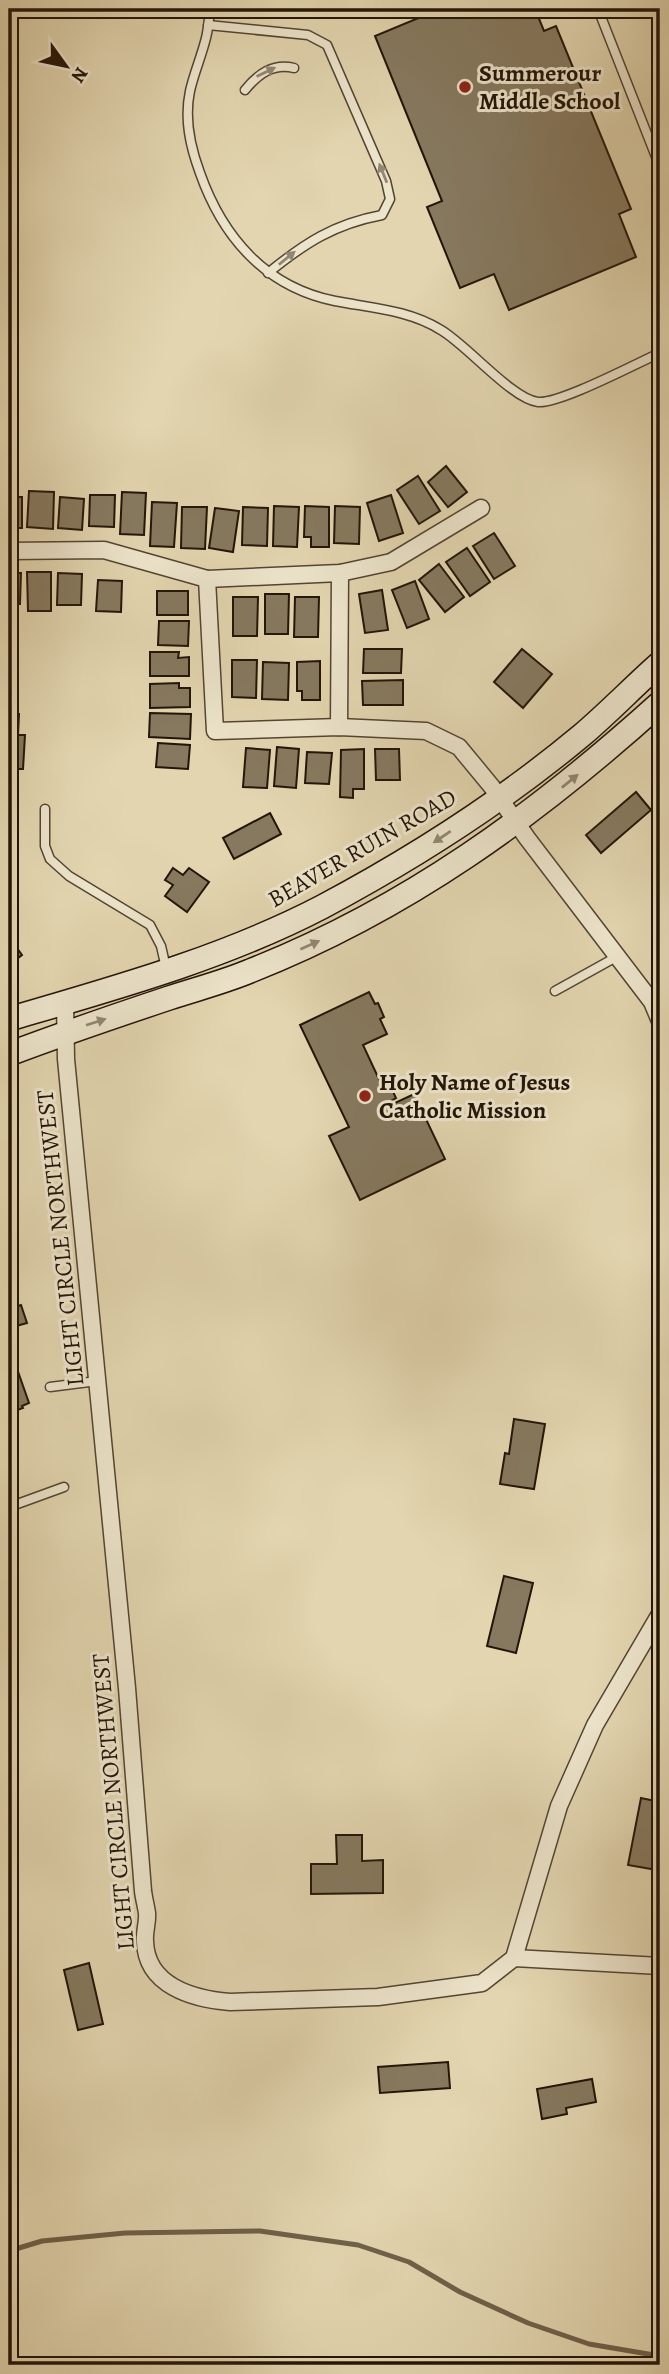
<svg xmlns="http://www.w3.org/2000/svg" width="669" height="2374" viewBox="0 0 669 2374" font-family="Alegreya,serif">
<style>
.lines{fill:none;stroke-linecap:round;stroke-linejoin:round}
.stream{stroke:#6f614a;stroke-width:5}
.building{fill:#86795f;stroke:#231508;stroke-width:2}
.lane-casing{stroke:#534532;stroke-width:11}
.street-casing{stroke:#534532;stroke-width:19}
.secondary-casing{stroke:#231508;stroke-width:26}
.lane{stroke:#ece4cb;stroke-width:8}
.street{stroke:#ece4cb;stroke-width:16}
.secondary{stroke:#ece4cb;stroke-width:23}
.oneway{fill:#928773}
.poi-dot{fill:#8f2418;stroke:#ece4cb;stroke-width:2.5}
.labels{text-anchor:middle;stroke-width:6;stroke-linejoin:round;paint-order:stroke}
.poi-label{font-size:24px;font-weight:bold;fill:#231508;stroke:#ece4cb;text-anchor:start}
.street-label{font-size:24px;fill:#231508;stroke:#ece4cb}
</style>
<rect width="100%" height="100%" fill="#e2d5af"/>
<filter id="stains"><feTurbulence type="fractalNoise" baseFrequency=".00286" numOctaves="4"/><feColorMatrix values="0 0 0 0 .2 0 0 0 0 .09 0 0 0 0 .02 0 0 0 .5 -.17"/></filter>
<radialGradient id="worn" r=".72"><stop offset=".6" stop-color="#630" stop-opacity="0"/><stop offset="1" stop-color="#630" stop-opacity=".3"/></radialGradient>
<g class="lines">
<polyline class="stream" points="9,2251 42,2241 125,2233 260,2231 358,2245 409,2262 460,2292 528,2323 589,2344 660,2356"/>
</g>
<g class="building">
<polygon points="440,9 535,9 544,31 556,26 631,209 619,214 636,257 509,310 494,274 460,288 427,207 442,201 375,36"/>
<polygon points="446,466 467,492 448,507 428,482"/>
<polygon points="418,476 440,511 419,524 397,490"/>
<polygon points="29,491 54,492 53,529 27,527"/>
<polygon points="122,492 146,493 144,535 120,534"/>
<polygon points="90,495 115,495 114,527 89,526"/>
<polygon points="391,495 403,533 379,541 367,503"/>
<rect x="9" y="497" width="13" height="31"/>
<polygon points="60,497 84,499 82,530 58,528"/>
<polygon points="152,502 177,503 174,547 150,546"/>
<polygon points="274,506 299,507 297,547 273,546"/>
<polygon points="305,506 329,507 329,547 311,547 311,537 304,537"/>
<polygon points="335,506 360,507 359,544 334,543"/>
<polygon points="182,507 207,507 205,549 181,548"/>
<polygon points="243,507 268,508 267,546 242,545"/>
<polygon points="215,508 239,511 233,552 209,548"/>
<polygon points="494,533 515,566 494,579 473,546"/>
<polygon points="467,548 490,582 470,596 446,562"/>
<polygon points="439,564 464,597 445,612 419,580"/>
<polygon points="27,572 51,572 51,611 28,611"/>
<polygon points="9,573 21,573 20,604 9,604"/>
<polygon points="58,573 82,574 81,605 57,605"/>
<polygon points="98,580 122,581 121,612 96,611"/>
<polygon points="415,581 429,619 407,628 392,590"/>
<polygon points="382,590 388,630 365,633 359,594"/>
<rect x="157" y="591" width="31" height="24"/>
<polygon points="265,594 289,594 288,634 265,634"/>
<polygon points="233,597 258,597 257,636 233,636"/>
<polygon points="295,597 319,597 318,637 294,637"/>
<polygon points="159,621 189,621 188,646 158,645"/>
<polygon points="364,649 402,649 401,673 363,673"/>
<polygon points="522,649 552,674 523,708 494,682"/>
<polygon points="150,652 179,652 178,658 189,657 189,676 150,676"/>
<polygon points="232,660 257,660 256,698 232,697"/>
<polygon points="320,661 320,700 302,700 302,691 297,691 297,662"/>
<polygon points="263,662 289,663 288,700 262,699"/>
<polygon points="403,680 403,705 363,705 362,681"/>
<polygon points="179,683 179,688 190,688 190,707 150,708 150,684"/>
<polygon points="9,705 15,705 14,714 19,714 18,735 25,735 23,769 16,769 15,789 12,789 11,798 9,798"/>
<polygon points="150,713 191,714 190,739 149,737"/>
<polygon points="158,743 190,745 188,769 156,767"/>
<polygon points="277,747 299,749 296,788 274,786"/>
<polygon points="246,748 270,750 267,788 243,787"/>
<polygon points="364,749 364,789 353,789 353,798 340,797 341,750"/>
<polygon points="375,749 399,749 400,780 376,780"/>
<polygon points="307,752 332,753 329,784 305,783"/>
<polygon points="636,792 651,810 601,853 586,835"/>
<polygon points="270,813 281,834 234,859 223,838"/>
<polygon points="173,868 183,875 189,868 209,882 187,912 165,896 173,885 165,880"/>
<polygon points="9,937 22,955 9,965"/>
<polygon points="369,992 375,1004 378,1003 384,1017 380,1019 387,1034 363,1045 384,1090 391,1087 396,1098 391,1101 393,1104 414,1094 445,1159 360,1200 329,1136 349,1127 300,1025"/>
<polygon points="21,1305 27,1323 9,1328 9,1309"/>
<polygon points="9,1363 15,1363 29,1403 22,1406 23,1408 9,1413"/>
<polygon points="514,1419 545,1424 534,1489 500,1484 505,1453 509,1454"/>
<polygon points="504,1576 533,1583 516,1653 487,1646"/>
<polygon points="641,1798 660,1802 660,1851 657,1870 628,1865"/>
<polygon points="336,1835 362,1835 362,1861 383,1860 383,1893 311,1894 311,1864 337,1864"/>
<polygon points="89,1963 103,2024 78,2030 64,1970"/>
<polygon points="448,2062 450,2088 380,2093 378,2067"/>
<polygon points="592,2079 596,2102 566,2108 567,2114 542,2119 537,2089"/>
<polygon points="654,2138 660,2139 660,2158 652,2157"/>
</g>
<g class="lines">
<g class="lane-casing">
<g id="lane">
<path d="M209 9C211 37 196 64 190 91 184 119 190 146 200 173 223 238 266 287 335 301 371 308 409 310 441 330 467 345 512 399 538 402 560 404 637 363 660 353"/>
<polyline points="598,9 660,167"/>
<path d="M208 25 308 35 327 45 386 181 390 199 382 215C334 224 305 243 268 273"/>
<path d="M245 90C258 74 273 63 294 68"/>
<polyline points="45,809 45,846 50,859 69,876 150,925 161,946 166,968"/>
<polyline points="555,991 618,956"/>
<polyline points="50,1387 97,1381"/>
<polyline points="9,1507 64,1487"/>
</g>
</g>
<g class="street-casing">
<g id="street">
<polyline points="9,551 104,550 207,579 215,731 339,727 426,731 459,747 492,787 527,838 652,1002 660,1021"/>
<polyline points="207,579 340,573 391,562 481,508"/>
<polyline points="339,727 340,573"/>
<path d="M65 1002 66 1059 127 1688 143 1891C144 1899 146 1906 147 1913 148 1922 144 1932 145 1941 146 1986 193 1999 230 2002L378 1997 482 1983 514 1958 559 1806 595 1725 660 1614"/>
<polyline points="514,1958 660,1966"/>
</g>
</g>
<g class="secondary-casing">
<g id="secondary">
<path d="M9 1019C115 988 224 958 322 907 414 858 503 801 582 735 609 712 634 686 660 663"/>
<path d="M9 1054C62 1034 115 1016 169 998 196 989 224 982 250 971 407 909 536 815 660 703"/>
</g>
</g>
<use href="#lane" class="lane"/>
<use href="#street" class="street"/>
<use href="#secondary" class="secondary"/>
</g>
<defs><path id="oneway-solid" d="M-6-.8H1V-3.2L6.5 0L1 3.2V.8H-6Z" transform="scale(1.75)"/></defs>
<g class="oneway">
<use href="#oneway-solid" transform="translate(266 72) rotate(-26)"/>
<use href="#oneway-solid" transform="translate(383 173) rotate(-112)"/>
<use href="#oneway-solid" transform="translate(287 258) rotate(-39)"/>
<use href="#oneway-solid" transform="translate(570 781) rotate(-39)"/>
<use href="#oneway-solid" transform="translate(442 837) rotate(146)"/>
<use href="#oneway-solid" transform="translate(310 945) rotate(-24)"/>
<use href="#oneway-solid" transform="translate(96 1022) rotate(-18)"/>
</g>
<g class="poi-dot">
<circle cx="465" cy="87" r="7"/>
<circle cx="365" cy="1096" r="7"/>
</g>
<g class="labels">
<g class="poi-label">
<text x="479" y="81">Summerour<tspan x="479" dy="28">Middle School</tspan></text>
<text x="379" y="1090">Holy Name of Jesus<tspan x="379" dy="28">Catholic Mission</tspan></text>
</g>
<g class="street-label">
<text transform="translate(362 848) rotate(-30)" y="8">BEAVER RUIN ROAD</text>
<text transform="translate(60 1238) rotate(-96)" y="8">LIGHT CIRCLE NORTHWEST</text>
<text transform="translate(113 1802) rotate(-95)" y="8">LIGHT CIRCLE NORTHWEST</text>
</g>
</g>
<rect width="669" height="2374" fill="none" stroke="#e2d5af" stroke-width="35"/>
<rect x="10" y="10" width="648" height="2353" fill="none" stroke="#231508" stroke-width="3.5"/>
<rect x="18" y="18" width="634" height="2339" fill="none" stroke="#231508" stroke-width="2"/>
<g transform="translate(66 66) rotate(123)" stroke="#ece4cb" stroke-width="5" paint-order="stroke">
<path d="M0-5L12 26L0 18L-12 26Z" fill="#231508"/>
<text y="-10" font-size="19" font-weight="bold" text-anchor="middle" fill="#231508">N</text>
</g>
<rect width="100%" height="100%" filter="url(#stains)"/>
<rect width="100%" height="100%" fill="url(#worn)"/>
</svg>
